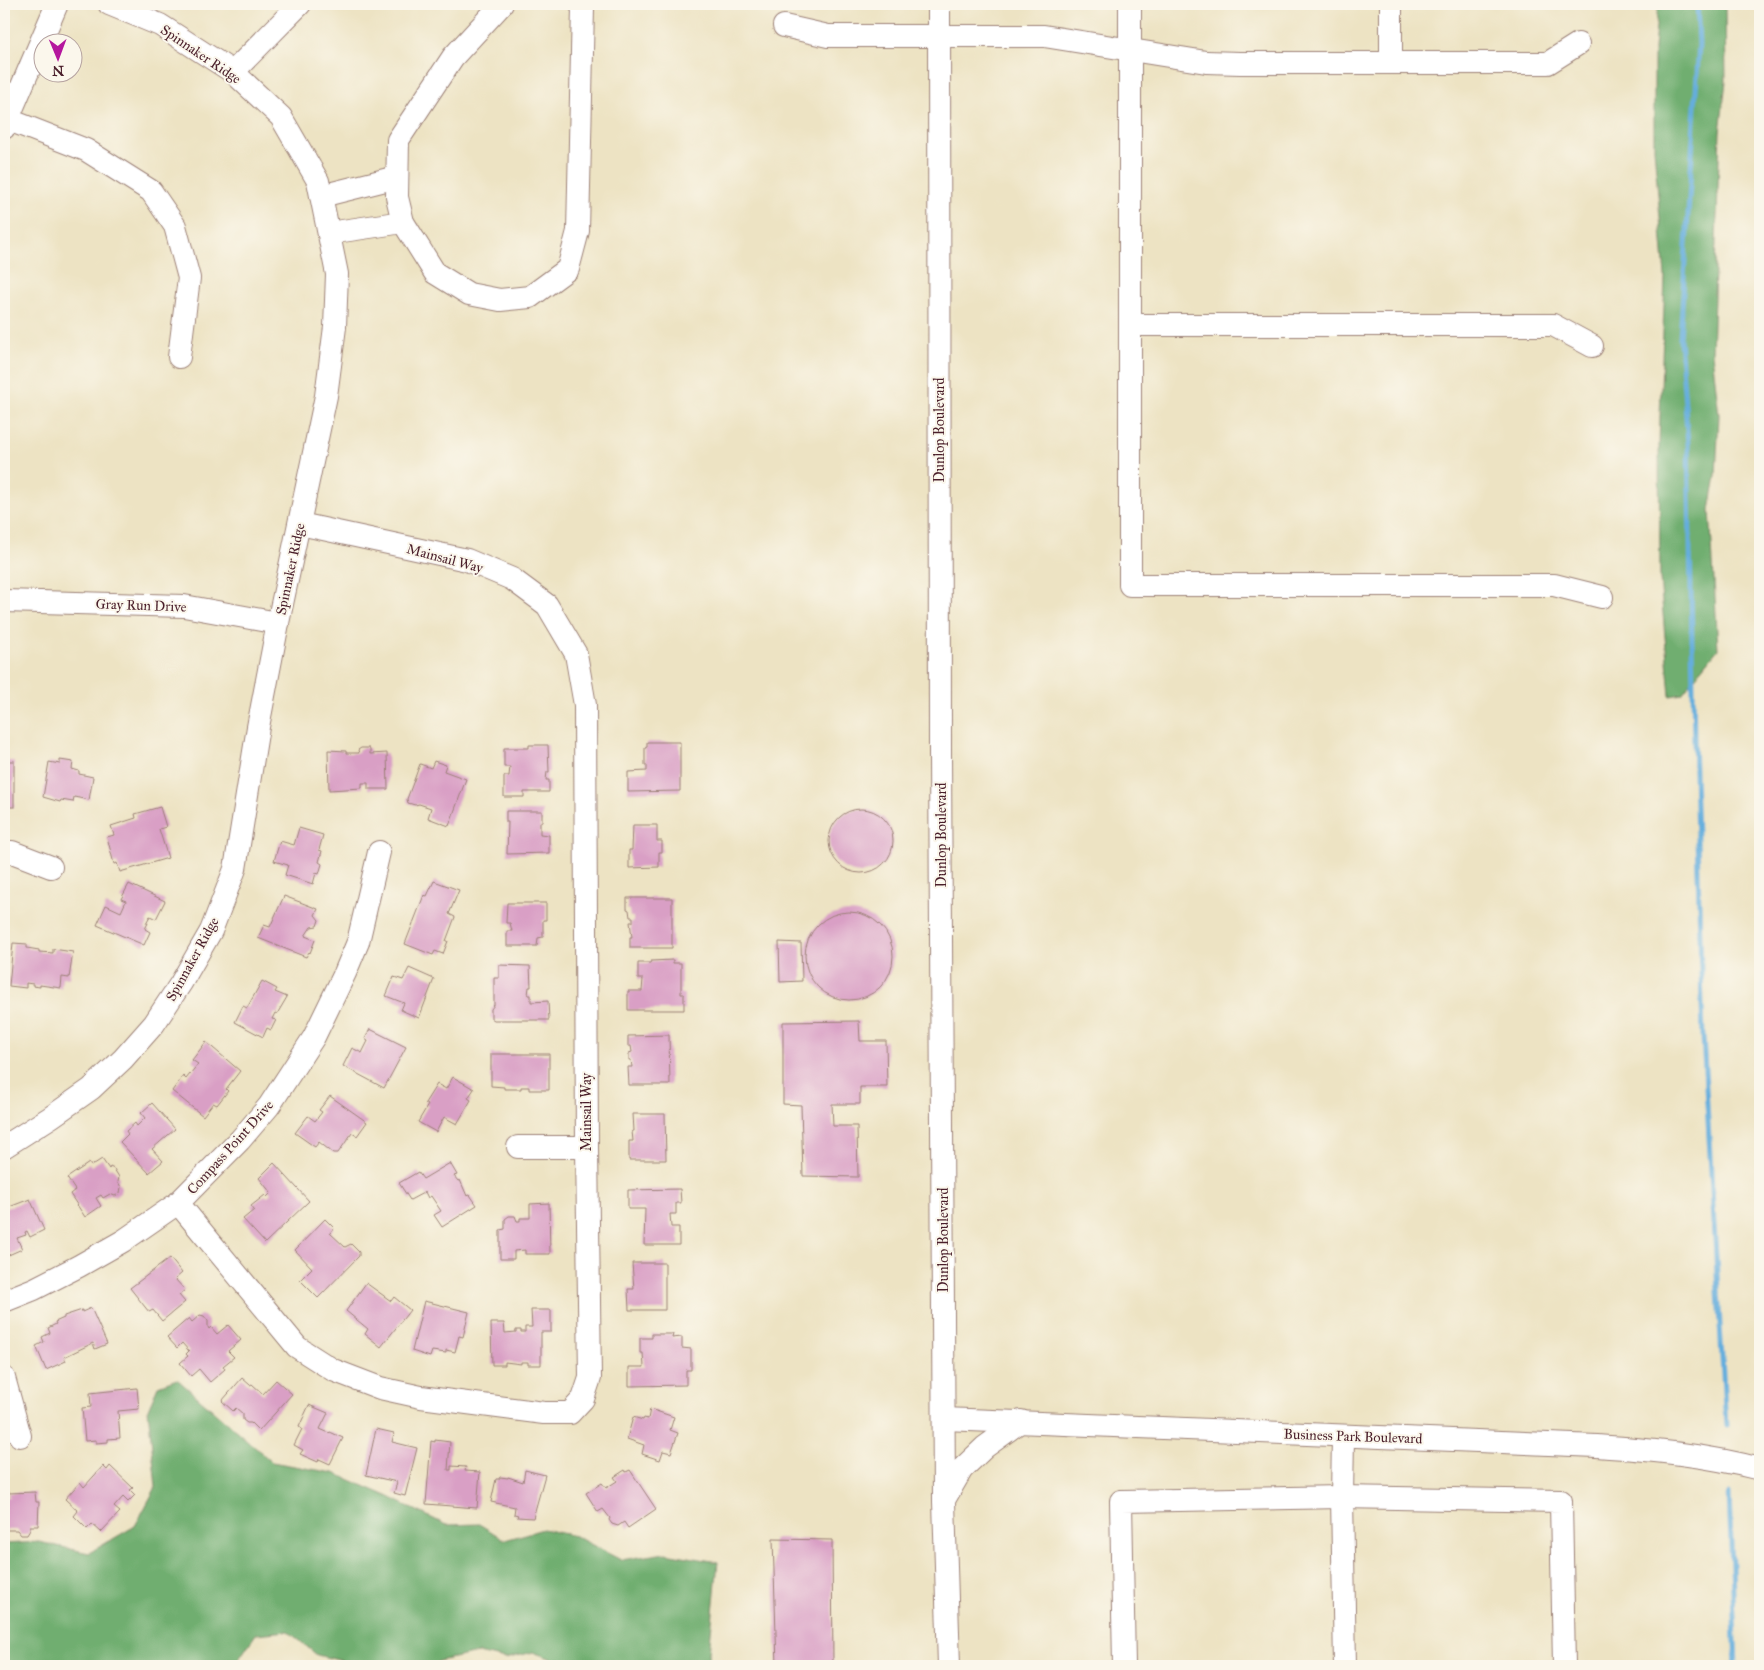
<svg xmlns="http://www.w3.org/2000/svg" width="1764" height="1670" viewBox="0 0 1764 1670" font-family="'IM FELL Great Primer',serif">
<style>
.forest{fill:#70ae6f;stroke:#5d664d}
.lines{fill:none;stroke-linecap:round;stroke-linejoin:round}
.stream{stroke:#65aedd;stroke-width:5}
.building{fill:#d99fc5}
.minor-casing{stroke:#9c8177;stroke-width:24}
.minor{stroke:#fff;stroke-width:22}
.labels{text-anchor:middle;stroke-width:4;stroke-linejoin:round;paint-order:stroke}
.street-label{font-size:14px;fill:#4a1f2b;stroke:#fbf7ec}
</style>
<rect width="100%" height="100%" fill="#fbf7ec"/>
<filter id="ink" filterUnits="userSpaceOnUse"><feTurbulence type="fractalNoise" baseFrequency=".02" numOctaves="2"/><feDisplacementMap in="SourceGraphic" scale="10" xChannelSelector="R" yChannelSelector="G"/><feConvolveMatrix kernelMatrix="1 2 1 2 8 2 1 2 1" color-interpolation-filters="sRGB"/></filter>
<filter id="wash" filterUnits="userSpaceOnUse"><feTurbulence type="fractalNoise" baseFrequency=".0096" numOctaves="4" result="noise"/><feDisplacementMap in="SourceGraphic" scale="20" xChannelSelector="R" yChannelSelector="G"/><feGaussianBlur stdDeviation="1.12" result="paint"/><feColorMatrix in="noise" values="0 0 0 0 0 0 0 0 0 0 0 0 0 0 0 0 0 1.4 0 .05"/><feComposite in="paint" operator="in"/></filter>
<g filter="url(#wash)">
<rect width="100%" height="100%" fill="#ede3c3"/>
<g class="forest">
<polygon points="1658,4 1725,4 1726,81 1720,132 1712,353 1719,415 1716,476 1710,510 1718,649 1682,694 1670,696 1660,578 1659,444 1665,276 1654,148 1654,48"/>
<polygon points="177,1379 272,1462 334,1473 387,1496 446,1525 479,1524 505,1540 543,1529 575,1536 621,1560 665,1553 718,1562 709,1653 710,1666 637,1666 634,1663 603,1666 589,1660 563,1663 533,1652 505,1659 478,1653 439,1661 432,1666 358,1666 351,1663 317,1655 288,1631 256,1634 234,1666 4,1666 4,1544 39,1542 89,1553 135,1526 156,1487 148,1409 158,1386"/>
</g>
<g class="lines">
<g class="stream">
<polyline points="1697,4 1699,44 1680,339 1688,444 1694,739 1703,1036 1726,1426"/>
<polyline points="1729,1494 1736,1666"/>
</g>
</g>
<g id="blocks">
<g class="building">
<polygon points="647,742 680,742 680,791 628,792 628,772 647,771 647,765 645,765 645,748 647,747"/>
<polygon points="529,745 548,745 549,772 547,772 546,780 549,780 549,792 524,792 524,797 504,797 504,776 509,776 510,767 504,767 504,748 529,748"/>
<polygon points="361,748 369,748 370,750 370,754 387,753 388,789 368,789 368,783 362,783 362,788 329,790 328,750 346,751 346,753 359,753 358,750"/>
<polygon points="60,760 73,762 72,769 79,771 79,774 93,777 89,800 74,797 73,802 61,800 60,802 43,797 49,762 60,764"/>
<rect x="4" y="761" width="10" height="46"/>
<polygon points="434,761 446,765 444,771 466,779 449,826 428,818 431,808 419,804 415,805 408,803 407,799 420,764 431,768"/>
<polygon points="160,807 166,827 159,829 168,858 120,872 117,863 114,864 107,837 114,835 111,826 136,818 135,814"/>
<circle cx="861" cy="841" r="32"/>
<polygon points="506,811 542,811 542,822 540,822 540,834 549,835 549,853 507,854 508,822 506,822"/>
<polygon points="633,825 657,825 657,841 662,841 662,852 659,852 659,867 629,868 629,850 632,850"/>
<polygon points="299,828 323,835 319,850 322,851 319,862 322,864 319,874 316,873 313,884 285,875 288,865 274,861 280,841 294,845"/>
<polygon points="434,881 459,890 449,914 455,917 446,941 448,941 443,954 435,951 433,955 405,944 424,895 427,896"/>
<polygon points="129,884 165,901 156,919 150,916 146,923 148,923 145,929 150,932 144,945 97,925 106,905 121,912 126,901 121,899"/>
<polygon points="284,896 318,909 315,915 319,920 317,926 311,927 305,936 315,940 310,953 309,952 306,957 258,938 264,925 270,927"/>
<polygon points="627,898 672,898 672,948 630,948 630,937 632,937 630,922 633,922 633,917 630,917 629,910 627,909"/>
<polygon points="507,903 546,903 546,920 543,920 543,937 538,938 537,946 507,946 507,931 512,931 510,923 506,923"/>
<circle cx="849" cy="956" r="44"/>
<polygon points="779,942 801,943 802,981 780,982"/>
<polygon points="13,943 27,944 27,948 39,950 39,952 53,953 53,949 73,952 69,978 62,977 61,988 40,985 40,987 33,986 33,984 26,983 26,988 9,986"/>
<polygon points="673,960 673,963 681,963 681,994 684,994 684,1010 628,1010 628,991 642,991 643,979 638,979 638,963 650,963 651,961"/>
<polygon points="499,965 530,966 531,987 529,987 528,995 531,995 531,1002 548,1001 549,1020 494,1020 491,1018 491,1009 494,1005 494,978 499,978"/>
<polygon points="409,968 434,979 419,1018 401,1010 404,1003 386,996 394,977 403,980"/>
<polygon points="262,981 277,989 275,992 287,997 277,1014 275,1013 272,1019 276,1020 271,1030 267,1028 263,1037 235,1022 243,1006 247,1008"/>
<polygon points="859,1021 860,1041 886,1041 887,1087 860,1087 860,1104 832,1104 833,1126 857,1126 858,1177 803,1176 801,1105 783,1104 783,1022"/>
<polygon points="370,1029 406,1047 384,1088 343,1066 352,1048 362,1053 368,1041 365,1039"/>
<polygon points="669,1035 670,1085 629,1085 628,1067 632,1067 631,1060 629,1060 629,1053 632,1052 631,1046 628,1046 628,1036"/>
<polygon points="206,1042 240,1071 226,1089 228,1091 217,1105 213,1103 203,1116 172,1091 183,1076 186,1079 198,1064 192,1060"/>
<polygon points="491,1054 549,1054 549,1090 529,1090 529,1087 521,1087 521,1089 504,1089 504,1087 491,1086"/>
<polygon points="453,1077 474,1089 468,1098 471,1100 457,1124 444,1117 436,1132 418,1122 428,1105 425,1103 437,1084 446,1089"/>
<polygon points="330,1096 367,1122 357,1136 352,1133 338,1153 333,1153 319,1142 315,1147 295,1133 308,1116 315,1121 322,1112 319,1110"/>
<polygon points="152,1103 175,1129 152,1149 163,1161 149,1173 120,1142 128,1134 126,1131 135,1123 137,1126 145,1118 141,1113"/>
<polygon points="633,1114 665,1114 666,1160 629,1160 629,1141 633,1141 632,1131 634,1131"/>
<polygon points="102,1159 109,1169 110,1167 114,1169 119,1177 118,1182 121,1187 120,1193 115,1196 110,1194 103,1198 101,1195 96,1198 101,1206 85,1217 70,1194 75,1190 67,1178 89,1163 91,1166"/>
<polygon points="274,1163 309,1201 265,1243 243,1219 254,1210 251,1206 265,1195 267,1197 271,1193 259,1178"/>
<polygon points="450,1163 457,1175 454,1176 458,1181 460,1180 467,1196 470,1195 477,1205 442,1227 434,1215 441,1211 431,1196 428,1198 425,1192 410,1200 399,1183 418,1172 423,1179"/>
<polygon points="680,1189 681,1203 676,1203 676,1214 670,1214 671,1227 679,1227 679,1245 644,1245 645,1209 628,1209 628,1190"/>
<polygon points="30,1199 44,1230 30,1237 27,1231 25,1232 26,1235 17,1238 22,1249 4,1257 4,1209"/>
<polygon points="549,1203 550,1254 525,1254 525,1250 514,1251 514,1259 500,1259 500,1230 505,1229 505,1219 509,1216 515,1216 517,1221 520,1221 520,1218 530,1218 530,1204"/>
<polygon points="325,1219 334,1228 330,1233 345,1247 351,1244 359,1252 359,1256 318,1298 300,1280 312,1268 295,1250"/>
<polygon points="170,1258 182,1273 175,1279 185,1290 179,1295 185,1302 162,1321 153,1310 149,1312 130,1288"/>
<polygon points="632,1263 665,1263 665,1310 629,1310 628,1289 634,1289"/>
<polygon points="366,1283 391,1301 394,1297 410,1310 381,1347 365,1334 368,1329 346,1311"/>
<polygon points="424,1301 469,1312 463,1337 459,1336 455,1352 446,1350 446,1353 432,1351 430,1357 412,1351"/>
<polygon points="91,1308 107,1344 95,1349 93,1343 64,1357 66,1361 46,1370 36,1346 44,1342 42,1337 50,1333 48,1328 56,1324 55,1322 64,1318 64,1316 82,1310 82,1312"/>
<polygon points="531,1310 551,1310 551,1332 541,1332 541,1365 528,1365 528,1362 521,1362 521,1364 505,1362 505,1365 492,1365 491,1323 504,1323 505,1333 516,1332 516,1330 521,1330 521,1332 525,1332 525,1327 532,1327"/>
<polygon points="200,1315 204,1316 208,1321 208,1327 209,1329 211,1327 217,1334 228,1325 241,1340 228,1351 234,1357 223,1366 225,1369 210,1382 199,1369 191,1376 180,1363 188,1356 186,1354 189,1351 182,1343 177,1348 167,1337 189,1318 192,1322"/>
<polygon points="652,1334 673,1334 672,1338 682,1337 682,1348 691,1349 691,1370 686,1370 686,1385 629,1386 629,1367 644,1367 643,1353 640,1353 640,1338 652,1338"/>
<polygon points="242,1378 250,1385 252,1384 263,1394 276,1380 292,1394 259,1431 251,1423 247,1423 243,1420 243,1414 236,1408 233,1411 222,1401"/>
<polygon points="137,1388 139,1409 118,1411 120,1438 108,1439 108,1442 96,1443 96,1440 85,1441 82,1408 91,1407 90,1393"/>
<polygon points="309,1405 328,1413 320,1429 329,1433 330,1432 343,1438 330,1464 319,1459 318,1462 300,1454 303,1450 294,1445 302,1429 299,1427"/>
<polygon points="650,1409 674,1417 670,1430 678,1433 671,1453 663,1451 660,1460 642,1454 644,1445 627,1439 633,1417 643,1420 644,1418 648,1419"/>
<polygon points="376,1429 394,1433 392,1442 417,1448 405,1496 394,1493 397,1482 366,1475"/>
<polygon points="435,1440 450,1442 448,1470 451,1470 451,1466 466,1467 465,1471 480,1472 477,1508 426,1504 431,1441 435,1442"/>
<polygon points="103,1466 107,1470 110,1466 133,1488 130,1490 135,1495 128,1502 123,1497 114,1507 120,1512 101,1532 92,1524 87,1529 74,1516 78,1511 65,1499 80,1482 84,1487"/>
<polygon points="525,1470 545,1475 533,1518 517,1517 518,1515 514,1514 515,1507 491,1502 496,1479 499,1479 500,1477 508,1478 508,1477 523,1482"/>
<polygon points="625,1470 626,1472 630,1470 656,1509 628,1528 624,1522 618,1526 612,1524 609,1520 610,1518 603,1509 598,1512 586,1493 602,1483 606,1488 617,1481 614,1477"/>
<polygon points="35,1492 36,1502 39,1502 38,1526 30,1526 30,1530 27,1535 21,1535 17,1530 4,1530 4,1497 9,1497 8,1493"/>
<polygon points="773,1539 832,1540 833,1666 777,1666"/>
</g>
</g>
</g>
<g filter="url(#ink)">
<use href="#blocks" fill-opacity="0" stroke="#9c8177" stroke-width="1"/>
<g class="lines">
<g class="minor-casing">
<g id="minor">
<polyline points="502,4 453,57 398,140 397,197 403,222 435,273 469,294 500,300 530,297 568,269 578,231 583,7 580,4"/>
<polyline points="939,4 940,750 944,1501 949,1666"/>
<polyline points="1130,4 1130,585 1554,585 1602,597"/>
<polyline points="784,26 828,36 1044,36 1206,62 1240,63 1548,63 1578,44"/>
<polyline points="1391,63 1391,4"/>
<polyline points="233,72 300,4"/>
<polyline points="4,118 86,150 151,191 175,226 189,278 179,357"/>
<polyline points="4,128 57,4"/>
<polyline points="321,196 397,177"/>
<polyline points="329,233 403,222"/>
<polyline points="1130,325 1553,325 1592,346"/>
<polyline points="4,601 184,606 278,623"/>
<polyline points="4,852 12,852 51,867"/>
<polyline points="4,1147 51,1117 91,1089 123,1059 154,1024 181,983 211,931 235,869 258,727 278,623 326,396 335,327 337,274 318,181 281,117 233,72 160,25 109,4"/>
<polyline points="518,1147 587,1147"/>
<polyline points="178,1203 297,1347 333,1370 380,1388 421,1397 544,1413 570,1413 583,1399 590,1378 587,1147 585,705 576,654 547,605 512,579 467,560 300,524"/>
<polyline points="4,1301 34,1289 79,1266 123,1241 178,1203 240,1140 269,1106 314,1037 345,973 358,942 379,852"/>
<polyline points="4,1378 20,1436"/>
<path d="M944 1419 1597 1446C1652 1450 1707 1455 1760 1469"/>
<polyline points="1343,1436 1342,1497 1345,1666"/>
<polyline points="944,1500 962,1469 985,1447 1021,1421"/>
<polyline points="1124,1666 1121,1501 1342,1497 1561,1501 1564,1666"/>
</g>
</g>
<use href="#minor" class="minor"/>
</g>
</g>
<g class="labels">
<g class="street-label">
<text transform="translate(201 54) rotate(34)" y="5">Spinnaker Ridge</text>
<text transform="translate(939 430) rotate(-90)" y="5">Dunlop Boulevard</text>
<text transform="translate(445 558) rotate(15)" y="5">Mainsail Way</text>
<text transform="translate(290 569) rotate(-78)" y="5">Spinnaker Ridge</text>
<text transform="translate(141 605) rotate(2)" y="5">Gray Run Drive</text>
<text transform="translate(941 835) rotate(-90)" y="5">Dunlop Boulevard</text>
<text transform="translate(192 959) rotate(-61)" y="5">Spinnaker Ridge</text>
<text transform="translate(586 1112) rotate(-90)" y="5">Mainsail Way</text>
<text transform="translate(230 1147) rotate(-48)" y="5">Compass Point Drive</text>
<text transform="translate(943 1240) rotate(-90)" y="5">Dunlop Boulevard</text>
<text transform="translate(1353 1436) rotate(2)" y="5">Business Park Boulevard</text>
</g>
</g>
<rect width="1764" height="1670" fill="none" stroke="#fbf7ec" stroke-width="20"/>
<g transform="translate(58 58) rotate(179)"><circle r="24" fill="#fbf7ec" stroke="#b4a19f"/>
<path d="M0-4L9 19L0 12L-9 19Z" fill="#b5179e"/>
<text y="-8" font-size="14" font-weight="bold" text-anchor="middle" fill="#4a1f2b">N</text>
</g>
</svg>
